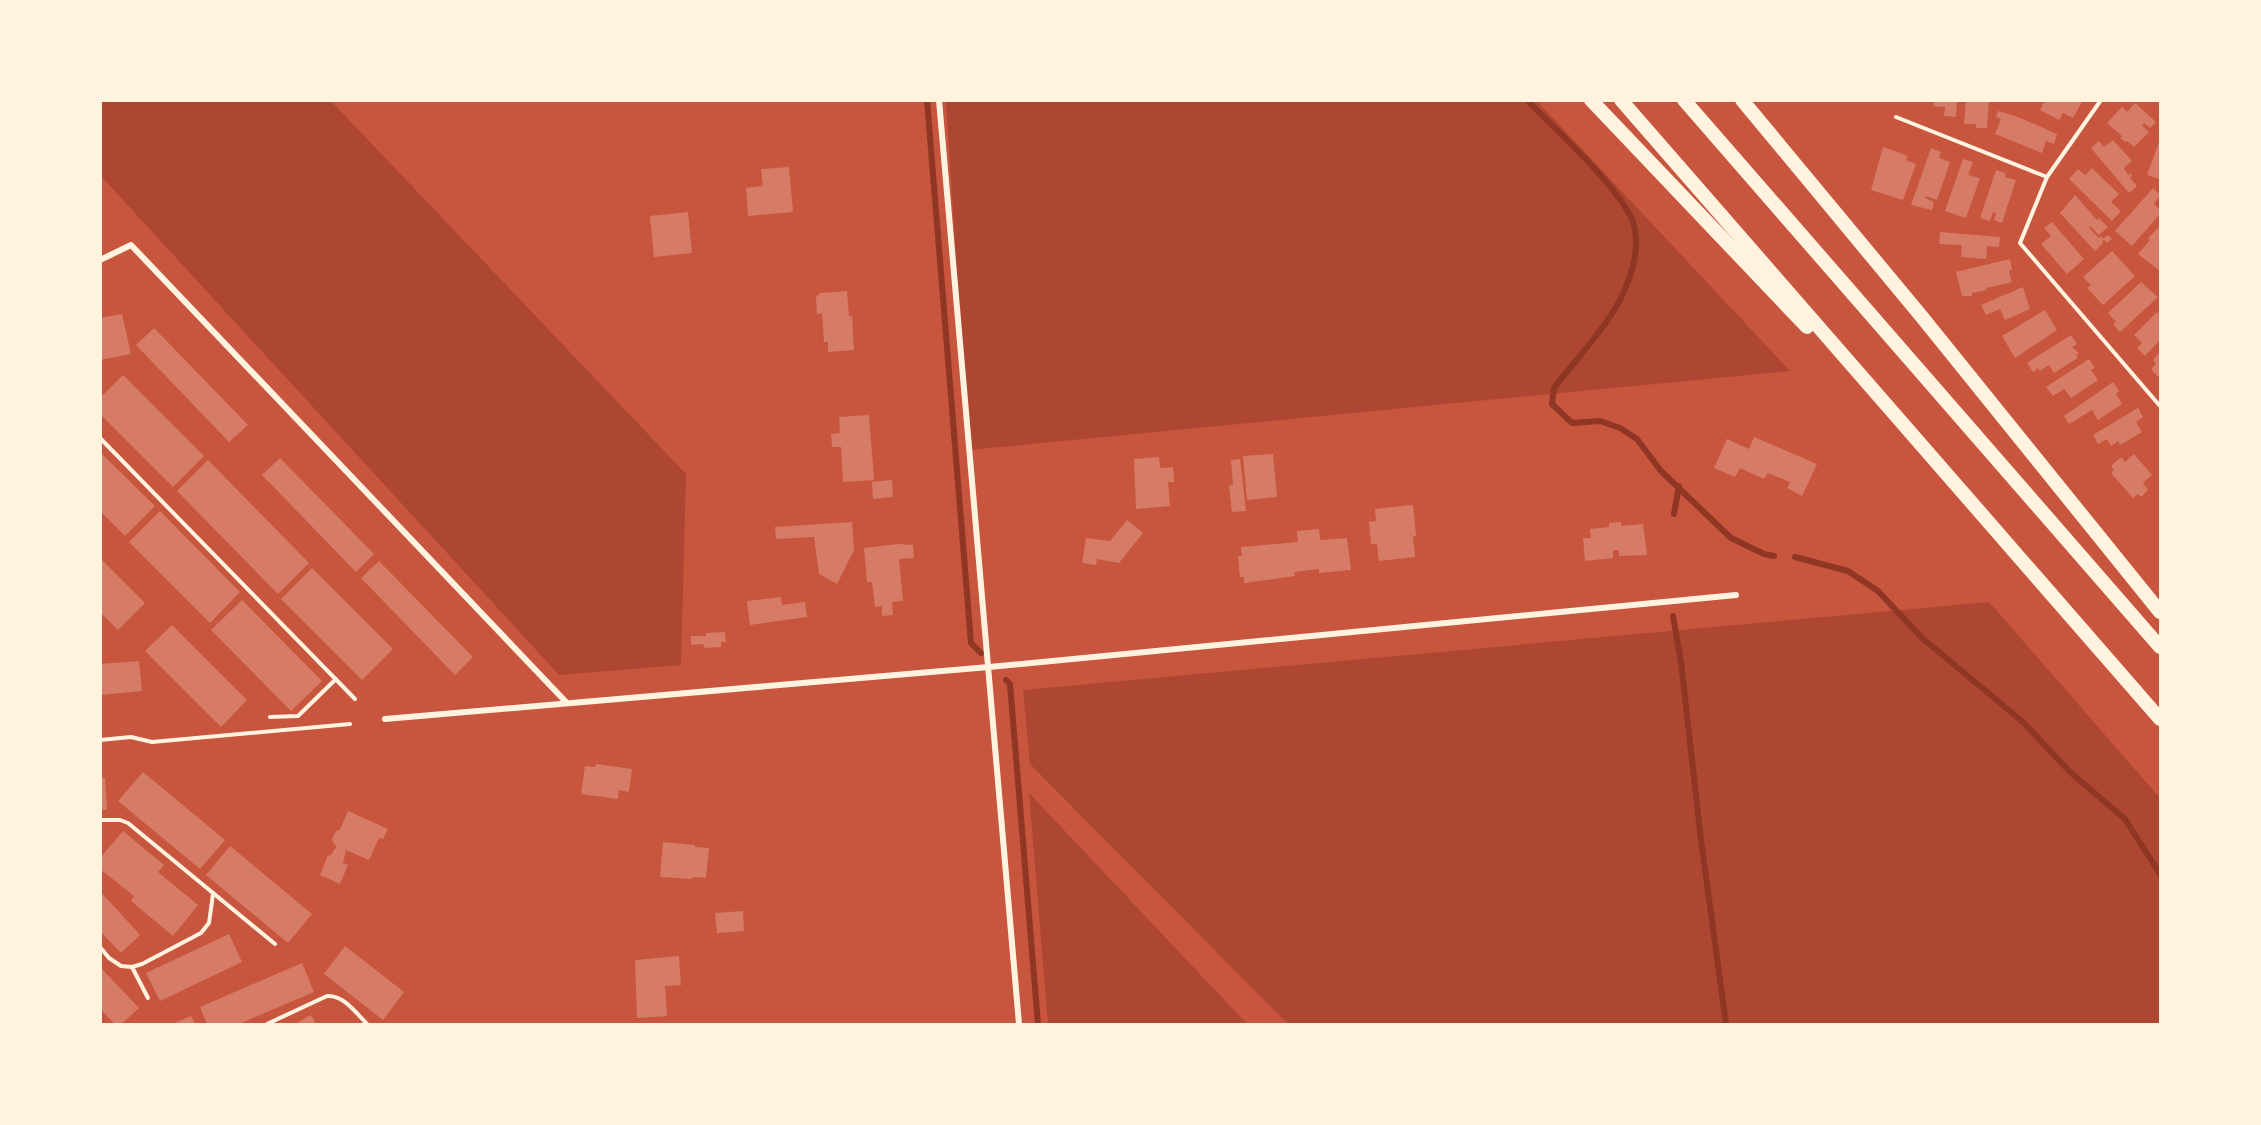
<svg xmlns="http://www.w3.org/2000/svg" width="2261" height="1125" viewBox="0 0 2261 1125" font-family="'Titillium Web',sans-serif">
<style>
.green{fill:#ae4732}
.lines{fill:none;stroke-linecap:round;stroke-linejoin:round}
.stream{stroke:#8f3625;stroke-width:6}
.building{fill:#d67c66}
.path{stroke:#fff3e0;stroke-width:4}
.service{stroke:#fff3e0;stroke-width:4}
.minor{stroke:#fff3e0;stroke-width:6}
.motorway{stroke:#fff3e0;stroke-width:14}
</style>
<rect width="100%" height="100%" fill="#c8553d"/>
<g class="green">
<polygon points="101,100 331,101 686,474 681,665 559,675 101,176"/>
<polygon points="946,101 1537,101 1790,371 968,450"/>
<polygon points="1989,602 2160,798 2160,1024 1288,1024 1030,764 1023,690"/>
<polygon points="1029,793 1247,1024 1048,1024"/>
</g>
<g class="lines">
<g class="stream">
<polyline points="927,100 971,643 981,653"/>
<path d="M1527 100C1553 127 1625 192 1634 225 1641 254 1628 288 1613 312 1596 339 1573 363 1554 388L1552 404 1572 423 1600 421 1620 428 1637 439 1661 471 1731 538 1764 554 1774 556"/>
<polyline points="1674,514 1679,486"/>
<polyline points="1795,557 1848,571 1878,591 1922,638 2023,722 2070,772 2125,819 2160,874"/>
<polyline points="1673,616 1681,662 1701,840 1726,1024"/>
<polyline points="1006,680 1010,684 1038,1024"/>
</g>
</g>
<g class="building">
<polygon points="1934,100 1957,100 1956,117 1944,116 1945,107 1933,106"/>
<polygon points="1966,100 1989,100 1987,128 1976,128 1976,124 1964,124"/>
<polygon points="2045,100 2083,100 2073,118 2063,113 2059,120 2040,110"/>
<polygon points="2135,103 2156,122 2150,128 2144,123 2142,126 2149,132 2134,147 2127,141 2125,142 2120,138 2122,136 2107,123 2122,107 2127,112"/>
<polygon points="1998,111 2018,117 2057,134 2054,144 2046,141 2042,153 1995,134 2001,119 1996,117"/>
<polygon points="2160,139 2160,179 2147,175"/>
<polygon points="2113,140 2132,161 2124,168 2128,175 2130,173 2132,176 2130,178 2137,186 2129,193 2091,148 2099,141 2104,147"/>
<polygon points="1883,147 1908,156 1906,160 1916,164 1903,200 1871,190"/>
<polygon points="1931,148 1941,152 1939,158 1950,162 1937,200 1926,196 1925,198 1934,202 1932,210 1911,205"/>
<polygon points="1963,159 1973,162 1968,175 1980,178 1966,218 1945,211"/>
<polygon points="789,167 793,212 748,216 746,188 763,186 761,169"/>
<polygon points="2092,168 2119,194 2111,202 2121,211 2112,221 2069,179 2078,169 2085,175"/>
<polygon points="1996,170 2006,173 2005,177 2016,180 2002,223 1994,220 1996,213 1993,212 1990,221 1980,218"/>
<polygon points="2153,188 2160,195 2154,204 2160,210 2160,214 2132,246 2115,231"/>
<polygon points="2075,195 2097,220 2099,218 2108,227 2099,235 2090,226 2089,228 2099,238 2101,236 2103,239 2108,235 2112,239 2107,243 2104,240 2102,242 2103,243 2095,251 2060,213"/>
<polygon points="688,212 692,253 654,257 650,216"/>
<polygon points="2052,222 2084,259 2067,274 2041,244 2051,236 2044,228"/>
<polygon points="2160,226 2160,271 2138,254 2150,240 2148,238"/>
<polygon points="1940,232 2000,237 1999,247 1987,246 1986,259 1961,257 1962,245 1939,244"/>
<polygon points="2112,251 2135,276 2103,305 2087,288 2091,285 2083,277"/>
<polygon points="2010,259 2012,270 2009,271 2012,282 1986,288 1987,290 1972,293 1972,296 1962,296 1956,272"/>
<polygon points="2141,282 2158,297 2120,332 2113,324 2116,322 2108,313"/>
<polygon points="2023,287 2030,309 2005,320 2000,309 1986,315 1981,305"/>
<polygon points="847,291 849,316 852,316 854,350 828,352 828,342 824,342 822,313 817,314 816,296 819,295 819,293"/>
<polygon points="2045,310 2057,330 2015,358 2002,336"/>
<polygon points="2157,312 2160,315 2160,340 2145,356 2137,348 2142,343 2134,335"/>
<polygon points="122,314 131,354 100,360 100,318"/>
<polygon points="154,328 248,425 229,442 136,345"/>
<polygon points="2071,335 2077,344 2072,347 2079,353 2076,355 2078,358 2054,373 2049,365 2040,371 2038,368 2033,372 2027,363"/>
<polygon points="2160,352 2160,375 2158,377 2151,369 2156,364 2153,360"/>
<polygon points="2089,359 2095,368 2091,370 2098,380 2071,398 2064,389 2053,396 2046,387"/>
<polygon points="123,375 204,456 173,487 100,414 100,398"/>
<polygon points="2113,382 2119,391 2116,394 2122,404 2098,420 2092,410 2069,424 2064,416"/>
<polygon points="2138,408 2143,417 2136,422 2142,432 2120,445 2118,441 2111,446 2107,439 2098,444 2093,435"/>
<polygon points="869,415 874,480 843,482 841,447 832,447 831,434 840,433 839,417"/>
<polygon points="1754,437 1817,464 1802,496 1787,488 1790,482 1768,473 1764,479 1740,468 1735,477 1714,468 1727,439 1749,449"/>
<polygon points="100,452 155,506 125,536 100,511"/>
<polygon points="1273,454 1277,497 1247,500 1243,456"/>
<polygon points="2134,454 2152,475 2143,483 2148,490 2141,497 2138,494 2133,498 2111,473 2114,470 2111,466 2121,457 2125,462"/>
<polygon points="1159,457 1160,468 1173,467 1174,482 1168,482 1170,506 1136,509 1134,459"/>
<polygon points="280,458 374,554 356,572 262,475"/>
<polygon points="1240,459 1246,511 1232,512 1229,486 1233,485 1231,460"/>
<polygon points="208,460 309,563 278,594 177,491"/>
<polygon points="892,480 893,497 873,499 872,482"/>
<polygon points="1413,505 1416,536 1413,536 1415,557 1379,561 1377,544 1371,544 1369,522 1376,521 1375,509"/>
<polygon points="160,511 240,592 210,623 129,542"/>
<polygon points="1127,520 1143,533 1119,563 1097,559 1096,565 1082,563 1086,538 1110,541"/>
<polygon points="852,522 854,550 837,584 819,574 814,537 776,539 775,527"/>
<polygon points="1621,522 1621,526 1643,524 1647,555 1619,556 1619,550 1613,550 1613,558 1585,561 1583,538 1591,538 1590,529 1609,527 1609,523"/>
<polygon points="1319,529 1320,540 1347,538 1351,570 1319,573 1319,569 1294,572 1295,576 1244,583 1244,577 1240,577 1238,556 1242,556 1241,547 1298,542 1297,531"/>
<polygon points="898,544 913,545 914,558 899,559 903,601 892,602 893,615 882,616 882,606 875,607 872,582 867,582 864,548"/>
<polygon points="100,558 145,603 118,630 100,612"/>
<polygon points="379,561 473,657 455,675 361,578"/>
<polygon points="312,568 393,649 362,680 281,599"/>
<polygon points="781,597 782,605 805,602 807,617 750,625 747,601"/>
<polygon points="242,600 322,681 291,711 211,630"/>
<polygon points="172,625 247,700 221,727 145,651"/>
<polygon points="725,632 726,642 721,642 721,647 704,648 703,644 691,645 691,636 706,636 706,633"/>
<polygon points="139,661 142,691 100,695 100,664"/>
<polygon points="596,764 632,769 629,792 619,790 618,799 581,794 585,766 595,767"/>
<polygon points="143,772 225,840 200,869 118,801"/>
<polygon points="100,778 105,778 107,810 100,810"/>
<polygon points="348,811 388,829 383,839 379,838 369,860 346,850 343,863 348,865 340,884 320,875 328,855 330,856 337,846 334,844 332,839 336,831 340,830"/>
<polygon points="123,831 164,865 158,872 198,905 173,936 131,901 134,896 100,869 100,858"/>
<polygon points="663,842 695,845 695,847 709,848 706,878 693,877 692,879 660,877"/>
<polygon points="230,846 312,914 288,943 206,875"/>
<polygon points="100,891 140,935 121,953 100,931"/>
<polygon points="743,911 744,931 717,933 715,913"/>
<polygon points="229,934 242,962 160,1001 146,973"/>
<polygon points="345,946 404,992 383,1020 324,974"/>
<polygon points="679,956 681,985 665,986 667,1016 637,1018 635,960"/>
<polygon points="302,963 314,992 239,1024 207,1024 200,1007"/>
<polygon points="100,967 139,1008 121,1024 115,1024 100,1009"/>
<polygon points="311,1015 316,1024 295,1024"/>
<polygon points="191,1016 195,1024 172,1024"/>
</g>
<g class="lines">
<g class="path">
<polyline points="100,438 355,699"/>
<polyline points="270,717 298,716 336,679"/>
<polyline points="100,740 131,737 152,742 350,724"/>
</g>
<g class="service">
<polyline points="2101,100 2047,177 2020,243 2160,406"/>
<polyline points="1896,117 2047,177"/>
<polyline points="100,820 120,820 128,823 275,944"/>
<polyline points="100,947 109,958 121,966 132,967 142,964 201,933 209,923 213,894"/>
<polyline points="132,967 148,998"/>
<path d="M267 1024 327 996C344 995 356 1013 367 1024"/>
</g>
<g class="minor">
<polyline points="939,100 1019,1024"/>
<polyline points="100,260 131,245 566,702"/>
<polyline points="385,719 989,667 1736,595"/>
</g>
<g class="motorway">
<polyline points="1591,100 1807,327"/>
<polyline points="1621,100 2160,719"/>
<polyline points="1684,100 2160,647"/>
<polyline points="1742,100 1922,317 2160,612"/>
</g>
</g>
<rect width="2261" height="1125" fill="none" stroke="#fff3e0" stroke-width="204"/>
</svg>
